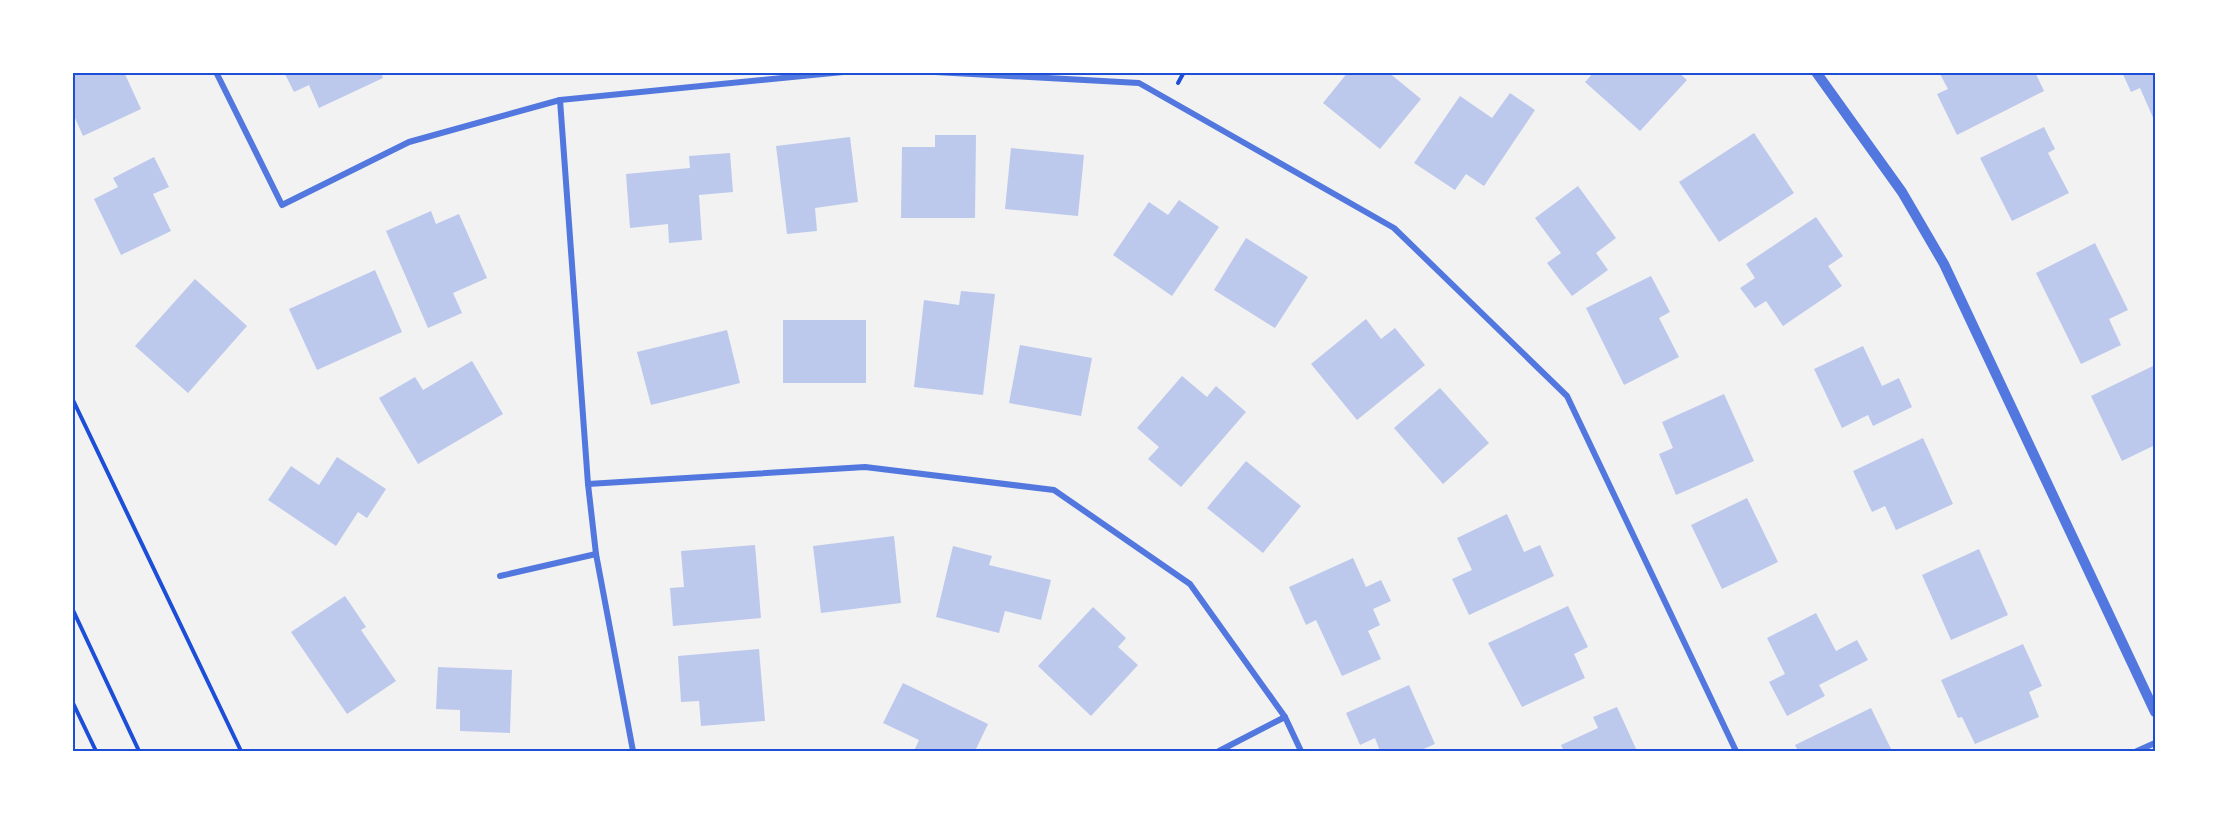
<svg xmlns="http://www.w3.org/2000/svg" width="2227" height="823" viewBox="0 0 2227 823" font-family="'Space Grotesk',sans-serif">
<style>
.building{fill:#bdc9ec}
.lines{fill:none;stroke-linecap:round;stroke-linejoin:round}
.path{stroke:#1d4ed8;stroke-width:4}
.minor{stroke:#5277de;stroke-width:6}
.tertiary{stroke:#5277de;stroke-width:10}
.neatline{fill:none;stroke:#1d4ed8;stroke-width:2}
</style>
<rect width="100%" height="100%" fill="#f2f2f2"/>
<g class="building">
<polygon points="72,72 124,72 141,109 83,136 72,111"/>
<polygon points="284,72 381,72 383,78 319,108 309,85 294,92"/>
<polygon points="1348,72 1388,72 1421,99 1380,149 1323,103"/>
<polygon points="1594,72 1678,72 1687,80 1640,131 1585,82"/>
<polygon points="1939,72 2035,72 2044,91 1957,135 1937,94 1948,89"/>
<polygon points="2122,72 2155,72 2155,122 2140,88 2131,92"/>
<polygon points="1510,93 1535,110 1484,186 1466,174 1455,190 1414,163 1460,96 1492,118"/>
<polygon points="2044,127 2055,149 2048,153 2069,193 2012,221 1980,158"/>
<polygon points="1754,133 1794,193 1719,242 1679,182"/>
<polygon points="935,135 976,135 975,218 901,218 902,147 935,147"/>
<polygon points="850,137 858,202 815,208 817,231 787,234 776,146"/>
<polygon points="1011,148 1084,155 1078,216 1005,209"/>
<polygon points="730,153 733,192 699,195 702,240 669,243 668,224 630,228 626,174 690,168 689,156"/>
<polygon points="154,157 169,187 153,194 171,231 121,255 94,199 118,187 113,178"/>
<polygon points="1578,186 1616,238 1596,253 1608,270 1572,296 1547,263 1561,253 1535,218"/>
<polygon points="1179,200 1219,227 1172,296 1113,255 1149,202 1168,215"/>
<polygon points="431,211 436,224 459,214 487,278 453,293 462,313 428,328 386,231"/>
<polygon points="1816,217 1843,256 1828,266 1842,286 1783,326 1766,301 1755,308 1740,288 1755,278 1746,264"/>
<polygon points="1246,238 1308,277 1275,328 1214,290"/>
<polygon points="2095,243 2128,310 2109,319 2121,345 2081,364 2036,273"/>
<polygon points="375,270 402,332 317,370 289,309"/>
<polygon points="1651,276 1670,312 1659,318 1679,357 1624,385 1586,308"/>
<polygon points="195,279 247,326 188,393 135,346"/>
<polygon points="961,291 995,294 983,395 914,387 924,300 959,305"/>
<polygon points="1366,319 1381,339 1395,328 1425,365 1357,420 1311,364"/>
<rect x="783" y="320" width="83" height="63"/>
<polygon points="727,330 740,383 651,405 637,352"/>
<polygon points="1020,345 1092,358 1081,416 1009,403"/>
<polygon points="1863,346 1882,386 1899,378 1912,407 1873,426 1868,415 1842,428 1814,369"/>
<polygon points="472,361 503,414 418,464 379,398 415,377 423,390"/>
<polygon points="2155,365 2155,445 2122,461 2091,396"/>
<polygon points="1182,376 1207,397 1216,386 1246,412 1181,487 1148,459 1159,447 1137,428"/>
<polygon points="1440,388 1489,443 1443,484 1394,428"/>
<polygon points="1724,394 1754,461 1676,495 1659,454 1673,448 1662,422"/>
<polygon points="1923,438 1953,504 1896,530 1885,506 1872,512 1853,471"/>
<polygon points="337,457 386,489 367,518 358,512 336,546 268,500 291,466 319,485"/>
<polygon points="1246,461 1301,506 1263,553 1207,508"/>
<polygon points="1747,498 1778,562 1722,589 1691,525"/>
<polygon points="1507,514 1524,552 1540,545 1554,576 1469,615 1452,579 1472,570 1457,538"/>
<polygon points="894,536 901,603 821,613 813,546"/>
<polygon points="755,545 761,618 673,626 670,588 684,587 681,551"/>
<polygon points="953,546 992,556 989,565 1051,580 1041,620 1005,611 999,633 936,617"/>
<polygon points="1979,549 2008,615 1951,640 1922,575"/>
<polygon points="1353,558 1366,587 1381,580 1391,601 1373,609 1380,625 1368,631 1381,659 1342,676 1316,620 1306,625 1289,587"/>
<polygon points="345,596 366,627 361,630 396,681 347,714 291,632"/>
<polygon points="1568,606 1588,647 1574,654 1585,678 1522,707 1488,643"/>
<polygon points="1093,607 1126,638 1118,647 1138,665 1091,716 1038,666"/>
<polygon points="1816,613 1836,651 1857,640 1868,660 1819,685 1825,696 1787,716 1769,682 1785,674 1767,638"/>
<polygon points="2023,644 2042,686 2029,692 2039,717 1975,744 1962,717 1958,718 1941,680"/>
<polygon points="759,649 765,721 701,726 699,701 681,702 678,656"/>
<polygon points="438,667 512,670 510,733 460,731 460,710 436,709"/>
<polygon points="903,683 988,724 975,751 914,751 919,740 883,723"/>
<polygon points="1409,685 1435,744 1419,751 1380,751 1375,738 1360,745 1346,713"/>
<polygon points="1617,707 1637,751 1564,751 1561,745 1598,728 1593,717"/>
<polygon points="1871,708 1892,751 1798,751 1795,745"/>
</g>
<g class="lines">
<g class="path">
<polyline points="1178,83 1184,72"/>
<polyline points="72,398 241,751"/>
<polyline points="72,608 139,751"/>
<polyline points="72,701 96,751"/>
</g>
<g class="minor">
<polyline points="216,72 282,205 409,142 560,100 843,72"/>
<polyline points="935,72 1139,83 1394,228 1567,396 1736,751"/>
<polyline points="560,100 588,484 596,554 633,751"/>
<polyline points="588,484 865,467 1054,490 1190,584 1285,717 1301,751"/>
<polyline points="500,576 596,554"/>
<polyline points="1219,751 1285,717"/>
<polyline points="2137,751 2155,743"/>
</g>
<polyline class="tertiary" points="1816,72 1902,192 1944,264 2155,712"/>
</g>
<rect width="2227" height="823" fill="none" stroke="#ffffff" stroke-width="147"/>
<rect x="74" y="74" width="2080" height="676" class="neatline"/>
</svg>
